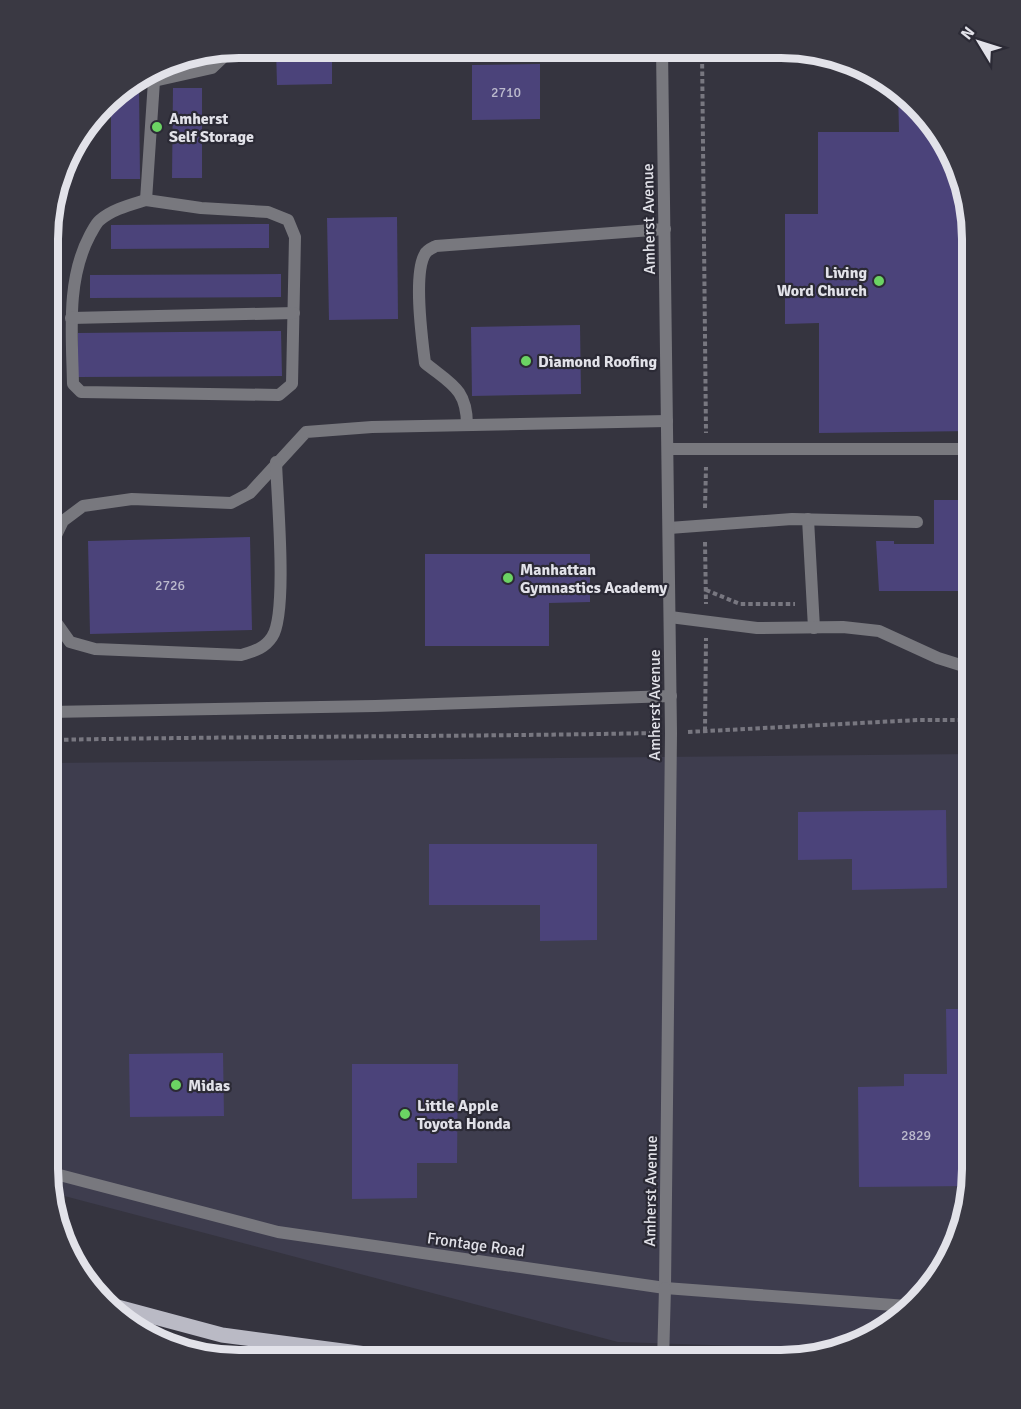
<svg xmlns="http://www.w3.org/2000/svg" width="1021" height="1409" viewBox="0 0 1021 1409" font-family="Signika,sans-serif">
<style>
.built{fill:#3e3d4e}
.building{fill:#4b437a}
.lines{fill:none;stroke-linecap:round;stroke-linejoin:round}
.path{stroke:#787780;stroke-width:4;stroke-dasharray:4.5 3;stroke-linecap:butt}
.service{stroke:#78787e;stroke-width:12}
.minor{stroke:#78787e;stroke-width:12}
.tertiary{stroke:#78787e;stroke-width:12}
.primary{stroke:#babac5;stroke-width:15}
.poi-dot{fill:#6bd363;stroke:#2b2a35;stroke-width:2}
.labels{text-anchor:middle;stroke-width:4.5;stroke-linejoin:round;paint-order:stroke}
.number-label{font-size:14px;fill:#bcbacd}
.poi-label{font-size:16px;font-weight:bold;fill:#e2e2e9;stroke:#2b2a35;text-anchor:start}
.street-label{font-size:16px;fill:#e2e2e9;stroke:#2b2a35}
.rim{fill:none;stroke:#e2e2e9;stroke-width:8}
</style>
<rect width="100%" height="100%" fill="#35343f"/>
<polygon class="built" points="973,754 973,1183 941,1276 866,1341 836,1349 618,1342 53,1193 48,1170 49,763"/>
<g class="building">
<polygon points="276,48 332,48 332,84 277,85"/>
<polygon points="540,64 540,119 472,120 472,65"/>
<polygon points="126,88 139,88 140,179 111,179 111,98"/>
<polygon points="173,88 202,88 202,178 172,178"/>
<polygon points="898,88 953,155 973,239 973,431 819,433 819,323 785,324 785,214 818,214 818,132 899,132"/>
<polygon points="397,217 398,319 329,320 327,218"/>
<polygon points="269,224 269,248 111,249 111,225"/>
<polygon points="281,274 281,297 90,298 90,275"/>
<polygon points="580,325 581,394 472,396 471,327"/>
<polygon points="281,331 282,376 78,377 78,333"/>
<polygon points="934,500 973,500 973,591 879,591 876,541 894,541 894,544 934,544"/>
<polygon points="250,537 252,630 90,634 88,541"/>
<polygon points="425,554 590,554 590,602 549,603 549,646 425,646"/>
<polygon points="946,810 947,888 852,890 852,859 798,860 798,812"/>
<polygon points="429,844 597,844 597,940 540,941 540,905 429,905"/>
<polygon points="946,1009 973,1009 971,1186 859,1187 858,1087 904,1086 904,1074 947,1074"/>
<polygon points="223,1053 224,1116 130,1117 129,1054"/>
<polygon points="352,1064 458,1064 457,1163 417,1163 417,1198 352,1199"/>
</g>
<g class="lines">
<g class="path">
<polyline points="702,49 706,433"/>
<polyline points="705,508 706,467"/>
<polyline points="705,542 706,604"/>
<polyline points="706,590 740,604 795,604"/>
<polyline points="705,731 706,638"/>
<polyline points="688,732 918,720 973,720"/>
<path d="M49 740C251 736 452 737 654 733"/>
</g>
<g class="service">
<polyline points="154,81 212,68 232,49"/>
<path d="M146 200 201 208 268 212 288 220 295 237 292 384 279 395 81 392 73 384C72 334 66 280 90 235 93 230 96 223 100 220 113 209 130 205 146 200Z"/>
<polyline points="146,200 154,81 148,76"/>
<polyline points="71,318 294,313"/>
<path d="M467 425C467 389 451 384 425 363 422 339 413 274 425 254 427 250 432 248 436 246L665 229"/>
<polyline points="668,449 973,449"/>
<polyline points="808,519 814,628"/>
<polyline points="669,528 792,519 917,522"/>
<polyline points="49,550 63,521 83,506 132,499 231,503 250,493 306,432 372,427 667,421"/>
<path d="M49 605 53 618 70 642 95 649 241 655C254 651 264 649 272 637 288 614 277 496 276 462"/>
<polyline points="670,617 757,628 843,627 879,631 938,658 973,669"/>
<polyline points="49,712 375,706 671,696"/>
<polyline points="48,1172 278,1232 665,1288 907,1306"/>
</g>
<polyline class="minor" points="662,49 671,733 665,1288"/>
<polyline class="tertiary" points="663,1361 665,1288"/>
<polyline class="primary" points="110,1305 222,1335 412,1360"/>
</g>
<g class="poi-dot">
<circle cx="157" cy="127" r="6"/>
<circle cx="879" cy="281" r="6"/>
<circle cx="526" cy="361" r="6"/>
<circle cx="508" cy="578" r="6"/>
<circle cx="176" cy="1085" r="6"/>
<circle cx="405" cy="1114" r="6"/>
</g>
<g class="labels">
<g class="number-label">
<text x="506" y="97">2710</text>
<text x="170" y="590">2726</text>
<text x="916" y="1140">2829</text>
</g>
<g class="poi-label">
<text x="169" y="124">Amherst<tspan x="169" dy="18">Self Storage</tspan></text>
<text x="867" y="278" text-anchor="end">Living<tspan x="867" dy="18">Word Church</tspan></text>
<text x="538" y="367">Diamond Roofing</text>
<text x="520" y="575">Manhattan<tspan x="520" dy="18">Gymnastics Academy</tspan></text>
<text x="188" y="1091">Midas</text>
<text x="417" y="1111">Little Apple<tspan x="417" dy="18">Toyota Honda</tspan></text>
</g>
<g class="street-label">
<text transform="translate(648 219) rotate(-91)" y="6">Amherst Avenue</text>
<text transform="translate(654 705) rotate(-90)" y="6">Amherst Avenue</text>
<text transform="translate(650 1191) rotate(-89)" y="6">Amherst Avenue</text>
<text transform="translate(476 1244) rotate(8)" y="6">Frontage Road</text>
</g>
</g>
<path d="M0 0H1021V1409H0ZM239 58H781A181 181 0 0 1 962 239V1169A181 181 0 0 1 781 1350H239A181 181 0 0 1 58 1169V239A181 181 0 0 1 239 58Z" fill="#3a3943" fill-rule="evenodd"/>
<path class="rim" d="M239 58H781A181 181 0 0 1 962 239V1169A181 181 0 0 1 781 1350H239A181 181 0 0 1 58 1169V239A181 181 0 0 1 239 58Z"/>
<g transform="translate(979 42) rotate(308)" stroke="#2b2a35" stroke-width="4.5" paint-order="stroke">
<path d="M0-4.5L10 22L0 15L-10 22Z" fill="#e2e2e9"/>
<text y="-9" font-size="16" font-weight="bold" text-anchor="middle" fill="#e2e2e9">N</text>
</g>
</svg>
